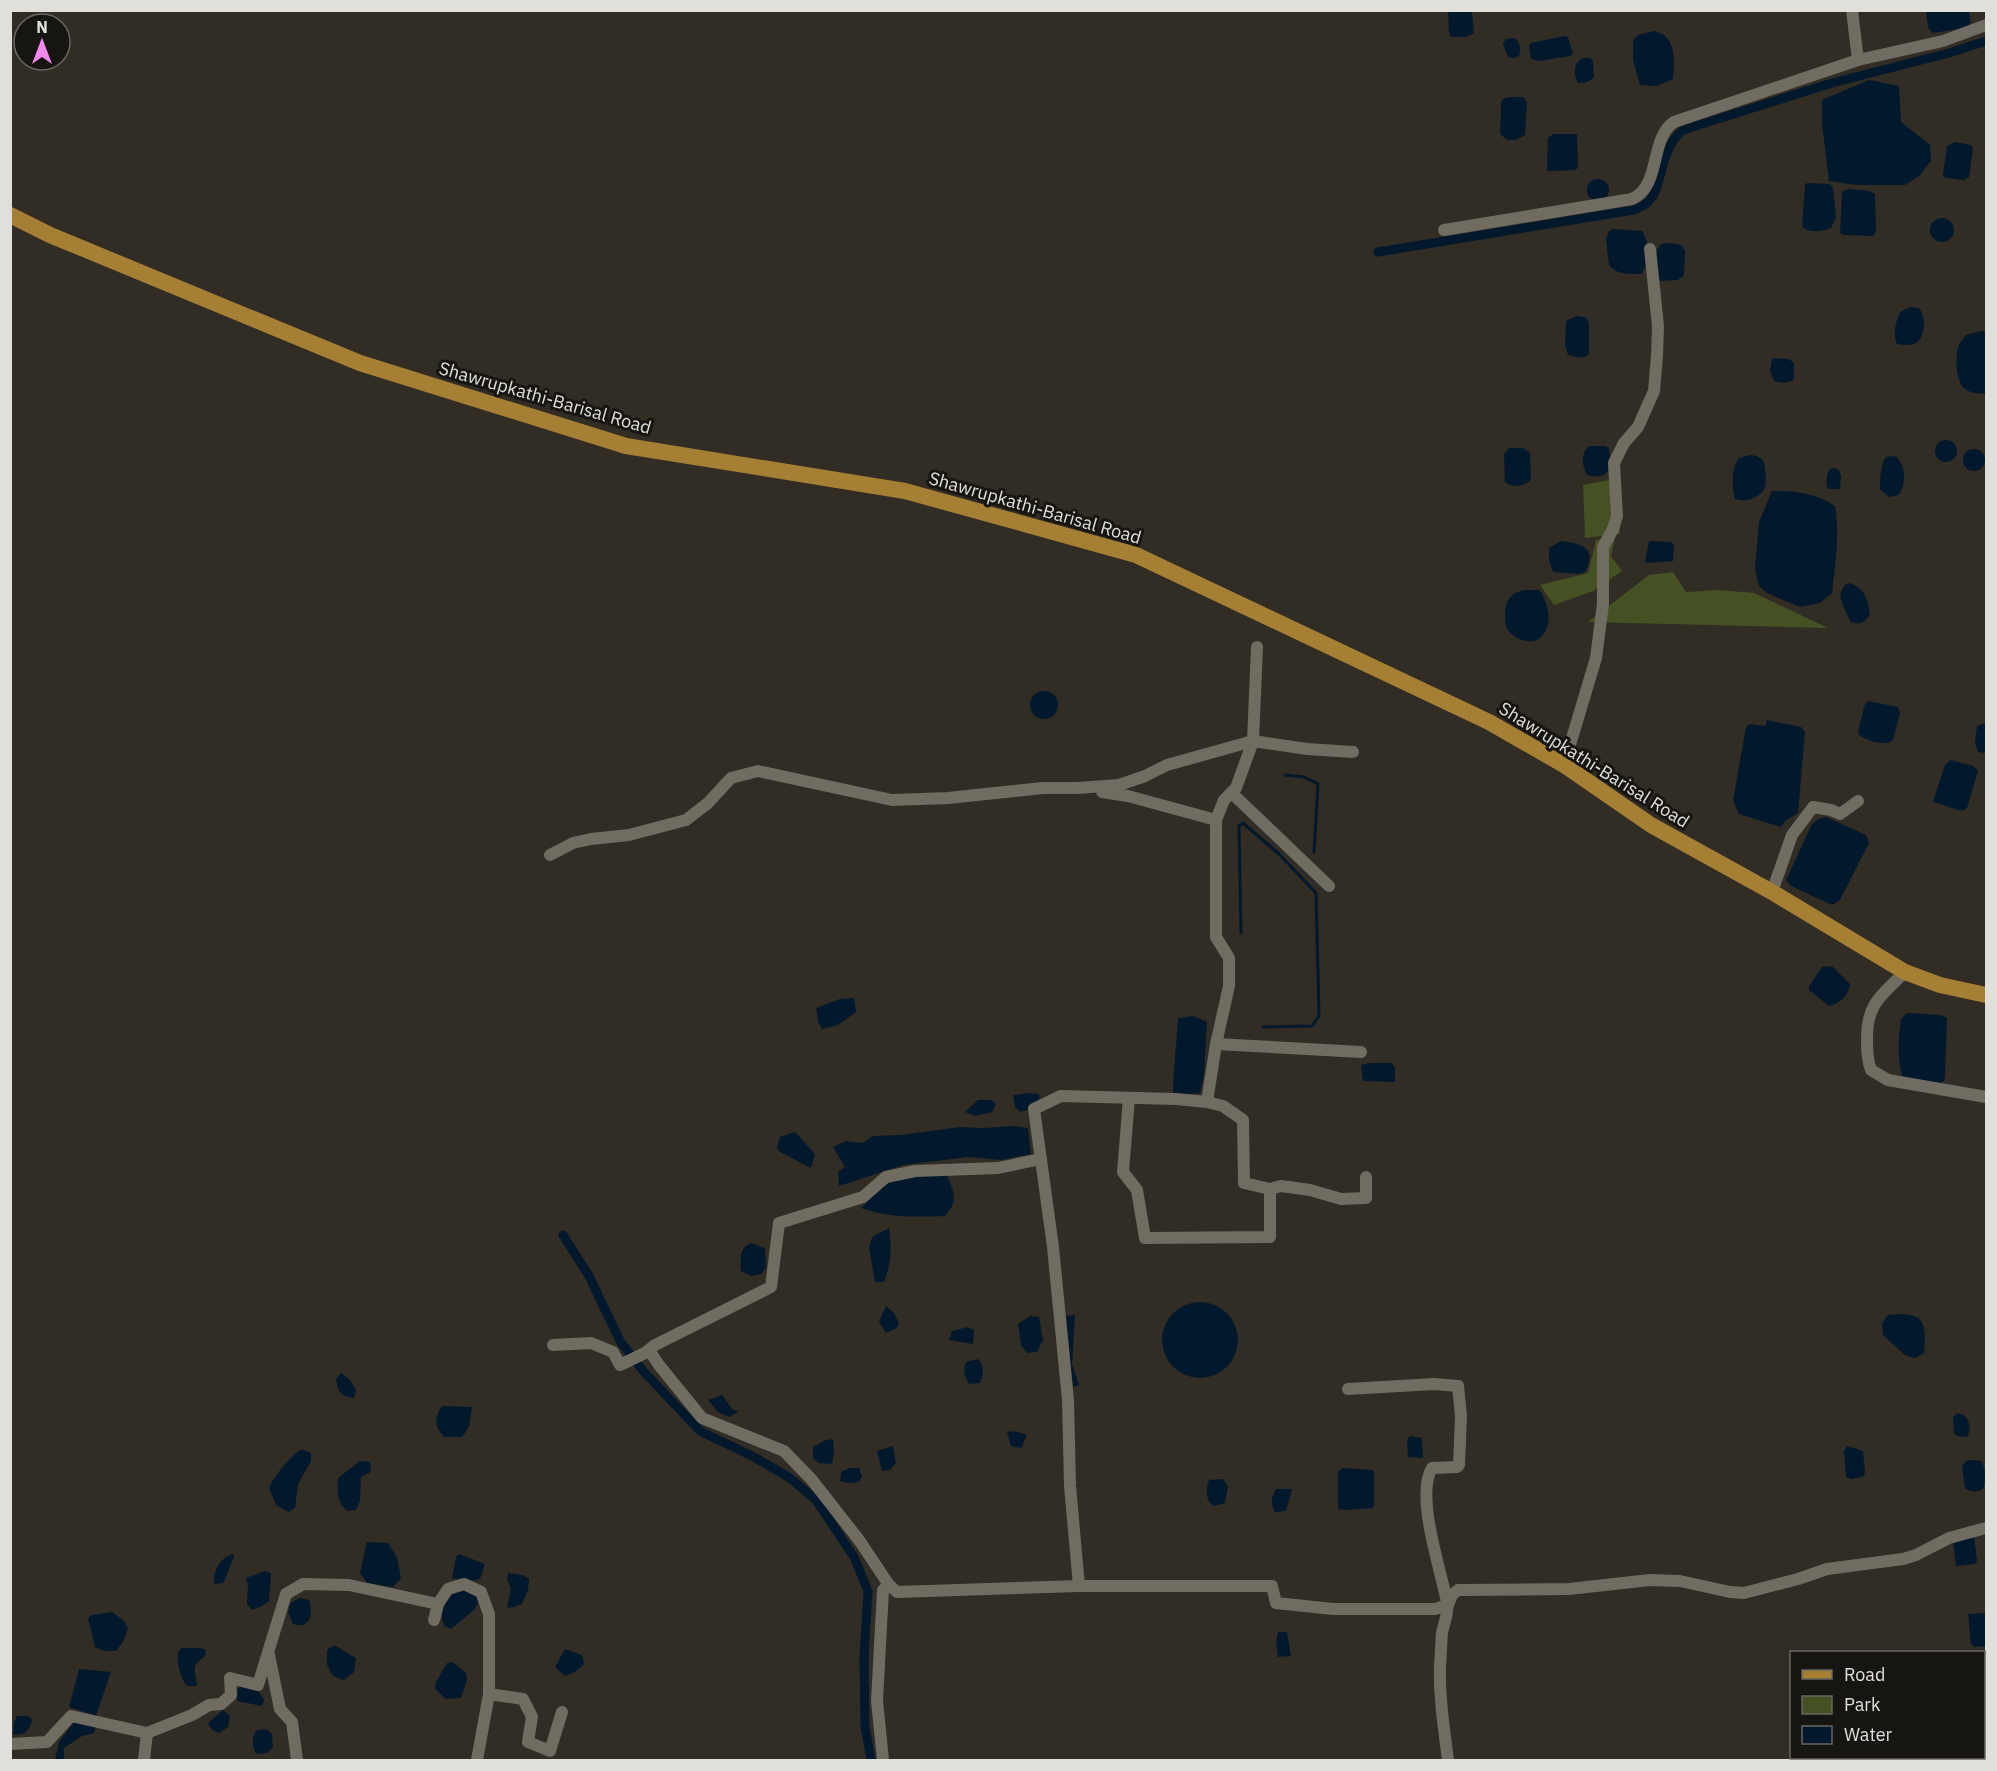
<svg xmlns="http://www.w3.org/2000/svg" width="1997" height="1771" viewBox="0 0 1997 1771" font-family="'IBM Plex Sans',sans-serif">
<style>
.green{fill:#465123}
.water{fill:#02192d}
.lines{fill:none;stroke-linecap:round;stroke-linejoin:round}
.stream{stroke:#02192d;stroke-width:3}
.canal{stroke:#02192d;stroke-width:9}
.minor{stroke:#716c62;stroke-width:12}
.major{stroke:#a57f34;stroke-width:16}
.labels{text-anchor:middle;stroke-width:6;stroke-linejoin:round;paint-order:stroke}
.street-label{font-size:18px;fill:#e1dfd9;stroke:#171511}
</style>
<rect width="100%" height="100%" fill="#312c24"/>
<g class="green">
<polygon points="1619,478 1620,534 1585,538 1583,485"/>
<polygon points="1615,538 1611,556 1622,571 1593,591 1554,605 1540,585 1588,573 1596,540"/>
<polygon points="1673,572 1686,592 1719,590 1754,593 1828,628 1588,622 1649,575"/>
</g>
<g class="water">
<polygon points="1448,11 1472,11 1474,33 1466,37 1451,37 1449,32"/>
<polygon points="1926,11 1969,11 1971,23 1966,28 1932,33 1928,27"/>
<path d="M1654 31C1676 35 1675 61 1673 79L1657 86 1640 85 1633 60V40L1638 35Z"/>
<polygon points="1564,36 1568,37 1573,54 1570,56 1539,61 1531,59 1529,46 1531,43"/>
<path d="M1515 38C1520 42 1521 50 1519 56L1514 58 1508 57 1503 44 1506 39Z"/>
<path d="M1584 58H1590L1593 61 1594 78 1585 83H1578C1573 73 1573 62 1584 58Z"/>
<polygon points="1869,80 1899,86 1901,122 1930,145 1931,161 1919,176 1905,185 1857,185 1829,181 1822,124 1822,100"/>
<polygon points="1509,97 1523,97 1527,102 1525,135 1516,140 1507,140 1500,134 1501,103 1503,99"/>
<polygon points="1553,134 1577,134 1578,168 1575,170 1547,171 1548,138"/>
<polygon points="1955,142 1971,145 1973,148 1969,177 1964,180 1945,178 1943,175 1947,146"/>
<circle cx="1598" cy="190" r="11"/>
<path d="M1807 183 1829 184 1833 187 1836 217 1831 228C1822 231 1810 234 1802 227L1805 185Z"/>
<polygon points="1849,189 1869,191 1875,194 1876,231 1873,236 1844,235 1840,233 1842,194 1843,191"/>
<circle cx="1942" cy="230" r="12"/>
<path d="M1613 229 1642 231C1650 244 1651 262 1641 274 1628 274 1617 275 1609 265L1606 239 1609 231Z"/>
<path d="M1670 243 1681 245 1685 251 1684 275 1678 280 1660 281C1655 270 1653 253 1661 244Z"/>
<path d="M1910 307 1919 308C1923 314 1924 319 1924 326 1922 344 1914 347 1897 344 1892 334 1896 321 1900 312Z"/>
<path d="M1577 316 1584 317 1588 320 1589 325V354C1583 360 1575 357 1568 355L1565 345 1566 321Z"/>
<path d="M1982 331 1986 332V394C1979 393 1970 394 1964 388 1956 381 1955 357 1958 347 1960 342 1963 339 1966 335Z"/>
<path d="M1774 358 1789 359 1794 363V379C1788 384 1781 383 1774 381L1770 370 1772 359Z"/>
<circle cx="1946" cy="451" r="11"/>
<path d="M1589 446H1605L1609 448C1612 467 1610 481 1587 475 1582 465 1580 454 1589 446Z"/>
<path d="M1509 448H1523L1530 453 1531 479C1525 487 1513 488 1505 482L1504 454Z"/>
<circle cx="1974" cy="460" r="11"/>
<path d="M1750 455 1757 456 1764 461C1765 469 1767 480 1765 487 1761 498 1745 503 1735 499 1732 487 1731 468 1739 458Z"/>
<path d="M1892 456 1897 457C1906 467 1906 483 1899 495L1889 497 1880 489C1880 479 1880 466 1886 457Z"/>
<path d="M1835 468 1839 470 1841 476 1840 489H1829L1827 487C1826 480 1826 475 1830 469Z"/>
<path d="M1772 491C1794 491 1816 493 1835 506 1840 535 1835 565 1832 593L1820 603 1800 607 1767 593 1759 586 1755 569 1759 522Z"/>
<path d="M1561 541C1581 543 1598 548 1585 572L1579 574 1553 572 1549 560V548Z"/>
<polygon points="1649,541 1671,542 1674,546 1673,561 1645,563"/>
<path d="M1848 583C1865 587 1868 599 1870 615 1864 623 1860 625 1851 622 1845 610 1833 592 1848 583Z"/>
<path d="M1524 590H1539C1549 602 1555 630 1537 640 1528 644 1513 638 1508 630 1505 626 1505 617 1505 612 1506 598 1512 593 1524 590Z"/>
<circle cx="1044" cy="705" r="14"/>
<path d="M1868 701 1898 707 1900 713 1893 740C1884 747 1868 741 1859 735L1858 731 1865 704Z"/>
<polygon points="1767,720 1801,727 1805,732 1798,813 1785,821 1781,827 1739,814 1733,800 1746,728 1749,724 1765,726"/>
<polygon points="1986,723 1986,753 1978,752 1975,743 1977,726"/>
<polygon points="1950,760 1973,766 1978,771 1967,808 1962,811 1933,802 1945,765"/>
<polygon points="1826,817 1866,835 1869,843 1840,900 1832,905 1791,886 1786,880 1812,824 1818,819"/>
<path d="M1826 966 1833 967 1850 984C1849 995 1840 1004 1829 1006L1809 990V986L1822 967Z"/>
<polygon points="854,998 856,1012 838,1025 822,1029 818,1022 816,1008 840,999"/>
<path d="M1907 1013 1941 1015 1947 1018 1945 1077 1944 1081 1940 1083 1903 1079C1897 1058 1898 1041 1901 1019Z"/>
<path d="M1194 1016 1207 1022 1204 1074 1200 1093 1173 1095C1173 1069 1177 1044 1178 1018Z"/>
<polygon points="1370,1063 1392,1063 1395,1068 1395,1082 1363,1081 1361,1065"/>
<polygon points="1030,1093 1039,1094 1040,1098 1030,1109 1020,1112 1015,1107 1013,1095"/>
<polygon points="978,1100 991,1100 996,1104 992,1112 975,1116 965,1112"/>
<polygon points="1013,1126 1028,1128 1031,1154 1001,1160 968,1157 903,1165 839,1186 838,1172 845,1167 833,1147 846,1141 863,1143 873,1136 901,1135 960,1127 983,1128"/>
<polygon points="795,1132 815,1154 811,1168 780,1152 777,1147 780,1137"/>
<path d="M946 1173C953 1190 960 1201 945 1216 917 1217 888 1218 861 1208L884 1185 905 1176Z"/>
<path d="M889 1228C892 1247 891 1264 884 1282H875L869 1248 872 1237Z"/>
<path d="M751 1243 765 1248 766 1267 761 1274 751 1276 741 1271C740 1260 739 1248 751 1243Z"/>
<circle cx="1200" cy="1340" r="38"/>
<polygon points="886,1306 894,1313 899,1323 897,1328 886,1333 879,1322"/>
<polygon points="1075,1315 1072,1364 1079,1385 1073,1387 1066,1316"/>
<path d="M1888 1315C1923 1312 1927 1319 1924 1353L1915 1358 1906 1356 1883 1335 1882 1323Z"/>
<polygon points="1030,1316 1039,1317 1043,1340 1037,1352 1027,1353 1021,1345 1018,1324"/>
<polygon points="968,1327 974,1330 973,1344 949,1340 952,1331"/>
<path d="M978 1359C985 1366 983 1374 980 1383L969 1384C964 1376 963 1371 966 1362Z"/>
<path d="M341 1373 350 1380 356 1390 354 1398C340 1396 338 1392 336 1379Z"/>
<polygon points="722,1395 733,1410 739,1411 730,1417 718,1412 708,1400"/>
<path d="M442 1406 472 1407 469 1427 462 1437H444C434 1426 434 1418 442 1406Z"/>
<path d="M1957 1413C1967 1414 1969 1421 1970 1430L1967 1437 1957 1436 1954 1433 1953 1418Z"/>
<polygon points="1014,1431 1027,1435 1021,1448 1011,1446 1007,1432"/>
<polygon points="1410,1436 1422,1438 1423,1458 1408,1457 1407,1440"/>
<polygon points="833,1439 834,1451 832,1464 819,1463 813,1458 813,1447 826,1440"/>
<polygon points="893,1446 896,1463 890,1470 882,1471 877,1451"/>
<polygon points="1847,1446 1863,1451 1865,1473 1863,1477 1851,1479 1846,1477 1844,1451"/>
<path d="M302 1449 311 1453V1461L298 1484 295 1508 289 1512 276 1505 269 1488C273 1477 292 1454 302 1449Z"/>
<path d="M1969 1460 1981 1461C1986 1468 1986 1481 1983 1489 1977 1492 1971 1493 1965 1488L1962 1466 1966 1461Z"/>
<path d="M360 1461 370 1462 371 1472 361 1477 360 1501 356 1510 347 1511C337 1502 337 1492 338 1478Z"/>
<polygon points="849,1468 859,1468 862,1476 859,1482 848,1483 840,1481 841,1472"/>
<polygon points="1343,1468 1373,1470 1374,1474 1374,1505 1373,1508 1344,1510 1338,1509 1338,1472"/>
<path d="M1223 1479 1228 1486 1225 1503 1214 1506C1205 1501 1206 1489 1209 1480Z"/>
<path d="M1276 1489H1292L1286 1511 1275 1512C1270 1502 1271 1498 1276 1489Z"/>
<polygon points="1974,1535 1977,1561 1975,1564 1956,1566 1953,1542"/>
<polygon points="367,1542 388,1543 397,1557 401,1578 393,1587 367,1583 360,1573"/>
<path d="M233 1554 234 1558C229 1566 228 1574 223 1583L214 1584C213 1571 220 1557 233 1554Z"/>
<polygon points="459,1554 485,1564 480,1579 467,1582 452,1578 456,1557"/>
<polygon points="265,1571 271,1573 269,1601 260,1607 252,1610 247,1604 248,1585 246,1578"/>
<polygon points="508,1573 523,1575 529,1579 528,1590 522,1604 514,1607 507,1608 511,1589 507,1579"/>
<polygon points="467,1590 480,1599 474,1610 451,1629 444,1626 441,1613 448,1595"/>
<path d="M299 1598 309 1600C313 1613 311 1630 293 1624L288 1612 290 1604Z"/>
<polygon points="112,1612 123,1620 128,1628 123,1642 116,1651 105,1651 95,1647 88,1618 91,1615"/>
<polygon points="1986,1613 1986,1646 1975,1647 1971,1644 1968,1614"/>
<polygon points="1278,1632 1287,1632 1291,1656 1278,1657 1276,1642"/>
<polygon points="334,1645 356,1658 354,1672 344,1680 333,1676 327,1665 327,1650"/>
<path d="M182 1648H200L206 1650 205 1656C189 1668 196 1669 197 1686H187C181 1679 176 1662 178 1652Z"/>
<polygon points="565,1649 582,1655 584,1664 575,1672 565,1676 555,1667"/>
<polygon points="453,1662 466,1673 467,1680 461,1698 445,1699 435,1688 436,1682 447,1663"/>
<polygon points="79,1669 111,1672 96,1716 69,1707"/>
<path d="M241 1686C254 1686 258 1689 264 1700L262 1706 237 1701 238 1689Z"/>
<polygon points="223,1710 230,1716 228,1727 219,1733 212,1730 208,1723"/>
<path d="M17 1716H28L32 1719C31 1729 24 1737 13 1734L14 1722Z"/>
<polygon points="75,1721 96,1725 94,1733 82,1736 64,1748 64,1760 55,1760 59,1742"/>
<path d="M266 1729 272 1734 273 1747 267 1753 256 1754C252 1745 251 1738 257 1730Z"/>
</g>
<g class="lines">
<g class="stream">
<polyline points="1285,775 1304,777 1318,784 1314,852"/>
<polyline points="1241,933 1239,826 1243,823 1279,854 1316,893 1319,1016 1312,1026 1263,1027"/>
</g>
<g class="canal">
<path d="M1378 252 1634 210C1638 208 1644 206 1647 203 1664 189 1658 150 1683 130L1832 83 1949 53 1986 41"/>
<polyline points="563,1235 589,1276 620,1341 644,1372 700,1431 754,1457 790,1478 816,1500 854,1557 868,1591 864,1658 865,1727 871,1760"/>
</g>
<g class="minor">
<polyline points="1852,10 1858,60"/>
<path d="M1444 230 1632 199C1662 185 1649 139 1674 122L1858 60 1943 41 1986 25"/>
<polyline points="1564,765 1596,658 1603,604 1603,547 1613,529 1617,516 1614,463 1624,443 1638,427 1654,391 1657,356 1658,326 1650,249"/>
<polyline points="1102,792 1128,796 1216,820"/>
<polyline points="1237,798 1329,886"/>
<polyline points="550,855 573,843 591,839 629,835 686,820 708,803 731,778 758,771 892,800 948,798 1043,788 1077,788 1119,785 1145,776 1167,765 1253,741 1257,647"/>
<polyline points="1772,892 1792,835 1813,807 1831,810 1840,814 1858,801"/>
<path d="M1905 972C1883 994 1867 1003 1867 1037 1867 1049 1867 1059 1871 1070L1888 1080 1986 1097"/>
<polyline points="1216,1044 1361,1052"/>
<polyline points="1129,1098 1123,1172 1137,1190 1145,1238 1270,1237 1270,1189"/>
<polyline points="1207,1102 1223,1106 1243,1120 1244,1183 1270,1189 1281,1186 1310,1190 1341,1199 1366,1198 1366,1177"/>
<polyline points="553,1345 591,1343 613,1352 620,1365 645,1353 655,1345 771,1287 779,1223 863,1197 886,1177 915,1171 998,1168 1041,1159"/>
<polyline points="649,1350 659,1365 702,1418 784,1451 812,1480 859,1540 889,1585 897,1592 1079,1586 1272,1586 1276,1603 1333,1609 1435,1609 1448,1605 1452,1595 1458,1590 1569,1589 1650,1580 1680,1581 1730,1592 1744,1593 1798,1579 1827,1569 1903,1559 1916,1555 1949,1538 1986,1528"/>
<path d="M1348 1389 1434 1384 1458 1386 1461 1416 1459 1465 1457 1467 1432 1468C1415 1496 1441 1570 1447 1602 1449 1612 1444 1623 1442 1633 1441 1644 1441 1655 1440 1665 1439 1697 1444 1729 1448 1760"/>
<polyline points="1079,1586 1070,1486 1068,1400 1053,1247 1034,1109 1061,1096 1176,1099 1207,1102 1216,1044 1229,986 1229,958 1216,937 1216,820 1224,800 1236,788 1253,741 1307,749 1353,752"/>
<polyline points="434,1620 438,1604 448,1589 464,1584 481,1592 489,1614 489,1694 477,1760"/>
<polyline points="269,1655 280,1709 292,1722 297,1760"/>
<polyline points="489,1694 523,1699 532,1717 528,1742 550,1751 562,1712"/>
<polyline points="10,1744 47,1742 71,1716 147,1733 192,1715 209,1705 221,1704 231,1695 230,1678 258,1685 286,1594 303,1584 349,1585 438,1604"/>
<polyline points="144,1760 147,1733"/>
<polyline points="883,1760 877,1701 883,1590 889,1585"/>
</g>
<polyline class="major" points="10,215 50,235 360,363 626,446 905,491 1136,555 1489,722 1564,765 1651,825 1772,892 1905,972 1940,985 1986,995"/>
</g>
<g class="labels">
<g class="street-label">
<text transform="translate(545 398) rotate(16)" y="6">Shawrupkathi-Barisal Road</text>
<text transform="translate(1035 508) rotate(16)" y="6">Shawrupkathi-Barisal Road</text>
<text transform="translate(1594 765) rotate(32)" y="6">Shawrupkathi-Barisal Road</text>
</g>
</g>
<rect width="1997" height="1771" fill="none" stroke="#e1dfd9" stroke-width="24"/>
<rect x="1790" y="1651" width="195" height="108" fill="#171511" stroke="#686661" stroke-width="1.5"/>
<rect x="1802" y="1670" width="30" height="9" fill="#a57f34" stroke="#686661" stroke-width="1.5"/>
<text x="1844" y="1681" font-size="18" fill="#e1dfd9">Road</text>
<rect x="1802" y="1696" width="30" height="18" fill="#465123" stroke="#686661" stroke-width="1.5"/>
<text x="1844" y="1711" font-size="18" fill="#e1dfd9">Park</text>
<rect x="1802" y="1726" width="30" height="18" fill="#02192d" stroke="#686661" stroke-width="1.5"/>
<text x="1844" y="1741" font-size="18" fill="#e1dfd9">Water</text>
<g transform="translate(42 42)"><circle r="28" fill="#171511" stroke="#686661" stroke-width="1.5"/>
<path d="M0-4.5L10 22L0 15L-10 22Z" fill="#f489f0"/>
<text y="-9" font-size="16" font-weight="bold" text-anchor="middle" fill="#e1dfd9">N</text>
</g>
</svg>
